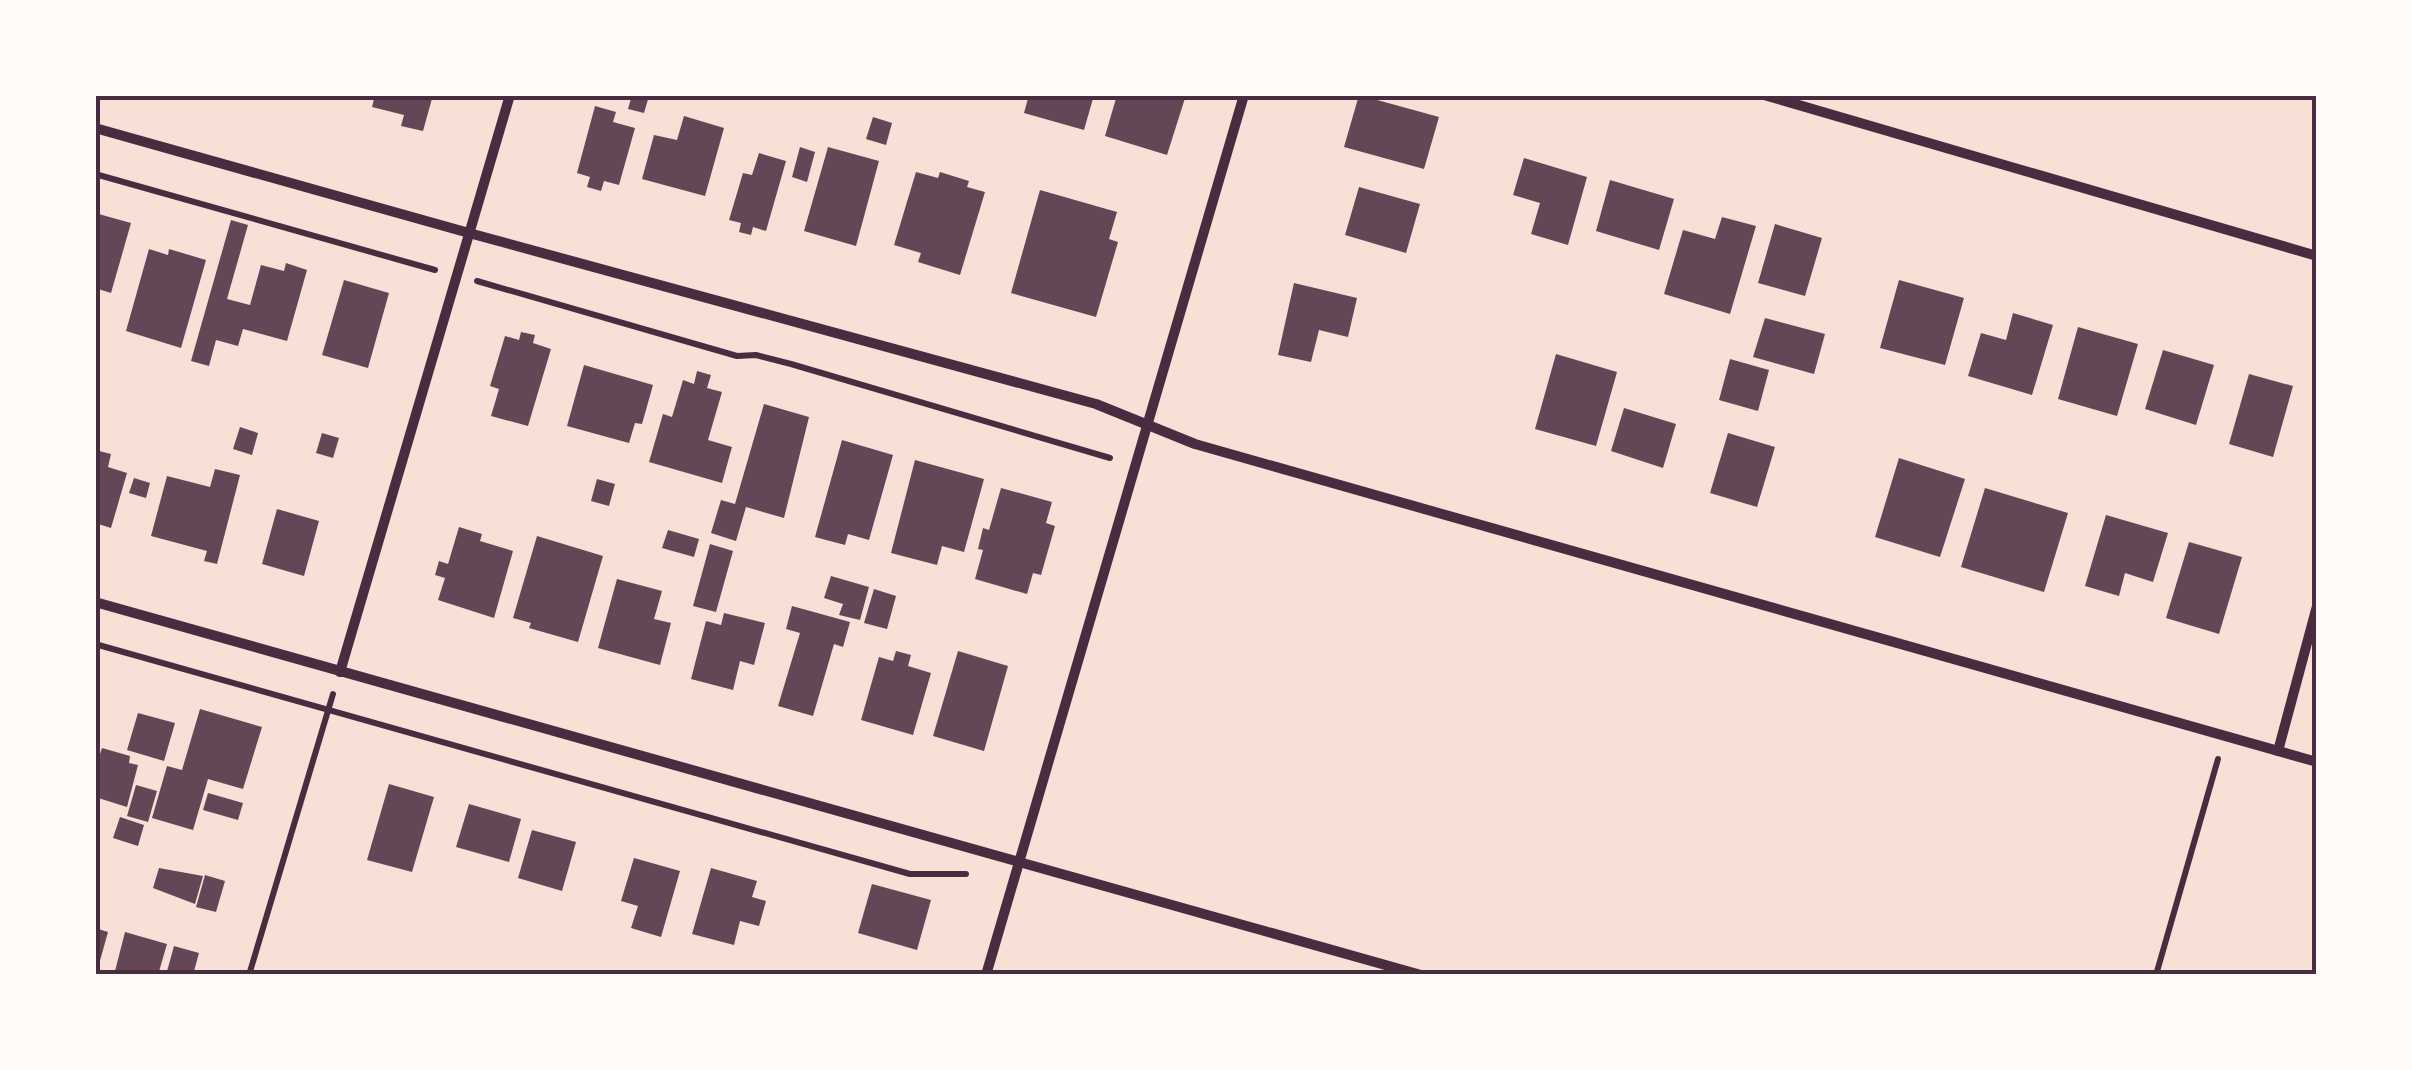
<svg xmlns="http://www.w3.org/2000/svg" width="2412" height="1070" viewBox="0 0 2412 1070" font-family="'Archivo Narrow',sans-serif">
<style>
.building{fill:#644757}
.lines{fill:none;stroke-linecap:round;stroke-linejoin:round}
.path{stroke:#4a2c40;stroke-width:6}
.minor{stroke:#4a2c40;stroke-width:10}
.neatline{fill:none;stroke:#4a2c40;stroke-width:4}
</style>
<rect width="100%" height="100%" fill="#f7e1d7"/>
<g class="building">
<polygon points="375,95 433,95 423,131 401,126 404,115 372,107"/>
<polygon points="632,95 649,96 644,113 628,109"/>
<polygon points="1029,95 1094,95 1084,130 1024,113"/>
<polygon points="1117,95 1186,95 1167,155 1105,136"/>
<polygon points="1359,95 1439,117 1424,169 1344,147"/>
<polygon points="595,106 616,112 613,122 635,128 619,185 604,181 601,191 587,187 590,177 577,173"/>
<polygon points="684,116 724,128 705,196 642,179 654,135 677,140"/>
<polygon points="873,117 892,123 886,145 866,139"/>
<polygon points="800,147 815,152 807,182 792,177"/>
<polygon points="828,147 879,161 856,246 804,231"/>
<polygon points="759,153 786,161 766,231 753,227 751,235 739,232 741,223 729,220 743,173 752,175"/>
<polygon points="1524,158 1587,177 1568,245 1531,234 1540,203 1513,195"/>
<polygon points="916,172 938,178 940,172 969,181 967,187 985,192 960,275 918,262 921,253 894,245"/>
<polygon points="1610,180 1674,199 1659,250 1596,231"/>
<polygon points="1359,187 1420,204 1406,253 1345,235"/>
<polygon points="1040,190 1117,212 1109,239 1118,242 1096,317 1011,293"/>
<polygon points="95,213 131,223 111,293 95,288"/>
<polygon points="1722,217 1756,226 1730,314 1664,294 1683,230 1715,239"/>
<polygon points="231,220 248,225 227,299 250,305 261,265 284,271 286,263 307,270 287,341 243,329 238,346 216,340 209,366 191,361"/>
<polygon points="1775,224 1822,238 1805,296 1758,283"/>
<polygon points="149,249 168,255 169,249 206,260 181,348 126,331"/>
<polygon points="344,280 389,293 368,368 322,355"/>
<polygon points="1899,280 1964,298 1945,365 1880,348"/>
<polygon points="1294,283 1357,298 1348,337 1319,330 1311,362 1278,355"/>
<polygon points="2013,313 2053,325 2032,395 1968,376 1981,333 2006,340"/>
<polygon points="1765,318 1825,334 1814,374 1753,357"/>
<polygon points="2078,327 2138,344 2117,416 2058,399"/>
<polygon points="521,332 535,335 533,343 551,349 528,426 491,416 499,389 490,386 505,336 519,340"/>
<polygon points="2163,350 2214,365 2196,425 2145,409"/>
<polygon points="1556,354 1617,372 1596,446 1535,429"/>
<polygon points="1730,359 1769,370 1758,411 1719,400"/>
<polygon points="584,365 653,385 642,424 635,423 629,443 567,426"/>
<polygon points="697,371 711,375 707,388 722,392 708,440 732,447 722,483 649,462 663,414 672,417 683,380 694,384"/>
<polygon points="2249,374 2293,386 2273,457 2229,444"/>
<polygon points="764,404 809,417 784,518 746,507 736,541 711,533 721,500 735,504"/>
<polygon points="1624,408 1676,424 1663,468 1611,451"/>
<polygon points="240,427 258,433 252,455 233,449"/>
<polygon points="322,433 339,438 333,458 316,453"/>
<polygon points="1728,433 1775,447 1757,507 1710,493"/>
<polygon points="842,440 893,455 869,540 848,534 845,545 815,537"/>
<polygon points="95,450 111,454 108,467 127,473 111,528 95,523"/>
<polygon points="1899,458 1965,479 1940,557 1875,537"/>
<polygon points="915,460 984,479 964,552 942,546 937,565 891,553"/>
<polygon points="215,469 240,475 217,564 204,561 207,551 151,536 167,476 210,487"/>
<polygon points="134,478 150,483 146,498 129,493"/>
<polygon points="597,479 615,484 609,506 591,501"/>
<polygon points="1001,488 1052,502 1046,523 1055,526 1041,575 1033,573 1027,594 975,579 983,550 978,549 983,528 989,530"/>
<polygon points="1985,488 2068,513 2044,592 1961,567"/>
<polygon points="277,509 319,521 304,576 262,564"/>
<polygon points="2106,515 2168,533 2153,582 2125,573 2119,596 2085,586"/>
<polygon points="459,527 482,534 480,541 513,551 494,618 438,600 445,578 435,575 439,561 448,564"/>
<polygon points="668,530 699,539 694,557 662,548"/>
<polygon points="537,536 603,556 578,642 529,628 531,623 513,618"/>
<polygon points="2189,542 2242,557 2219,634 2166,618"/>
<polygon points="710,544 733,551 716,612 693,606"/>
<polygon points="831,576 869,587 860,620 839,615 843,604 824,598"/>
<polygon points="617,579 662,591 654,619 671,623 660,665 598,648"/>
<polygon points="874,589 896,596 887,629 864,623"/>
<polygon points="792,606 850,622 843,647 834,644 813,716 778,706 800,633 786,629"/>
<polygon points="724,613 765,623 754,665 740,661 733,690 691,679 706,621 721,625"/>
<polygon points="896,651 911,655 908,666 931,673 913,735 861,720 879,657 893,661"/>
<polygon points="958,651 1008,666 984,751 933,736"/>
<polygon points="200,709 262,727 243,789 208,779 193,830 152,818 167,766 182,770"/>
<polygon points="138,713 175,723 164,761 127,750"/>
<polygon points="102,748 130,756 129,763 138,765 127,807 95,797 95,753 100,754"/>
<polygon points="389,784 434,797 412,872 367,860"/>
<polygon points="136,785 157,791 148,822 127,816"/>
<polygon points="208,793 243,803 238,820 203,810"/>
<polygon points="469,804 521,819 509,862 456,847"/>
<polygon points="120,817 144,825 138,846 113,838"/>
<polygon points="532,830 576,842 562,891 518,878"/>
<polygon points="634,858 680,871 661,937 631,928 638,906 621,901"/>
<polygon points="159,868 203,876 195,904 153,888"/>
<polygon points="711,868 757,881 752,897 766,901 759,926 740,921 734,945 692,934"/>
<polygon points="205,875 225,881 216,912 196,907"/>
<polygon points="872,884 931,900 917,950 858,933"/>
<polygon points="95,928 108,932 96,975 95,975"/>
<polygon points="125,932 167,944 158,975 114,975"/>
<polygon points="174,946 199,953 193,975 166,975"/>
</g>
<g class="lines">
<g class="path">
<polyline points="95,174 435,270"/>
<polyline points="477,281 737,356 756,355 791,364 1110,458"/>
<polyline points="95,644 910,874 966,874"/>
<polyline points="249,975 333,694"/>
<polyline points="2156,975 2218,759"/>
</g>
<g class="minor">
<polyline points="1764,95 2317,256"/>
<polyline points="95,128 469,233 1096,404 1195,444 2317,762"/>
<polyline points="95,602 1421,975"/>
<polyline points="340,672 510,95"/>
<polyline points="2278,751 2317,606"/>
<polyline points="986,975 1244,95"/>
</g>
</g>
<rect width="2412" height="1070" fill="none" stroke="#fffaf5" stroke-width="195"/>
<rect x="98" y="98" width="2216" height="874" class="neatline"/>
</svg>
